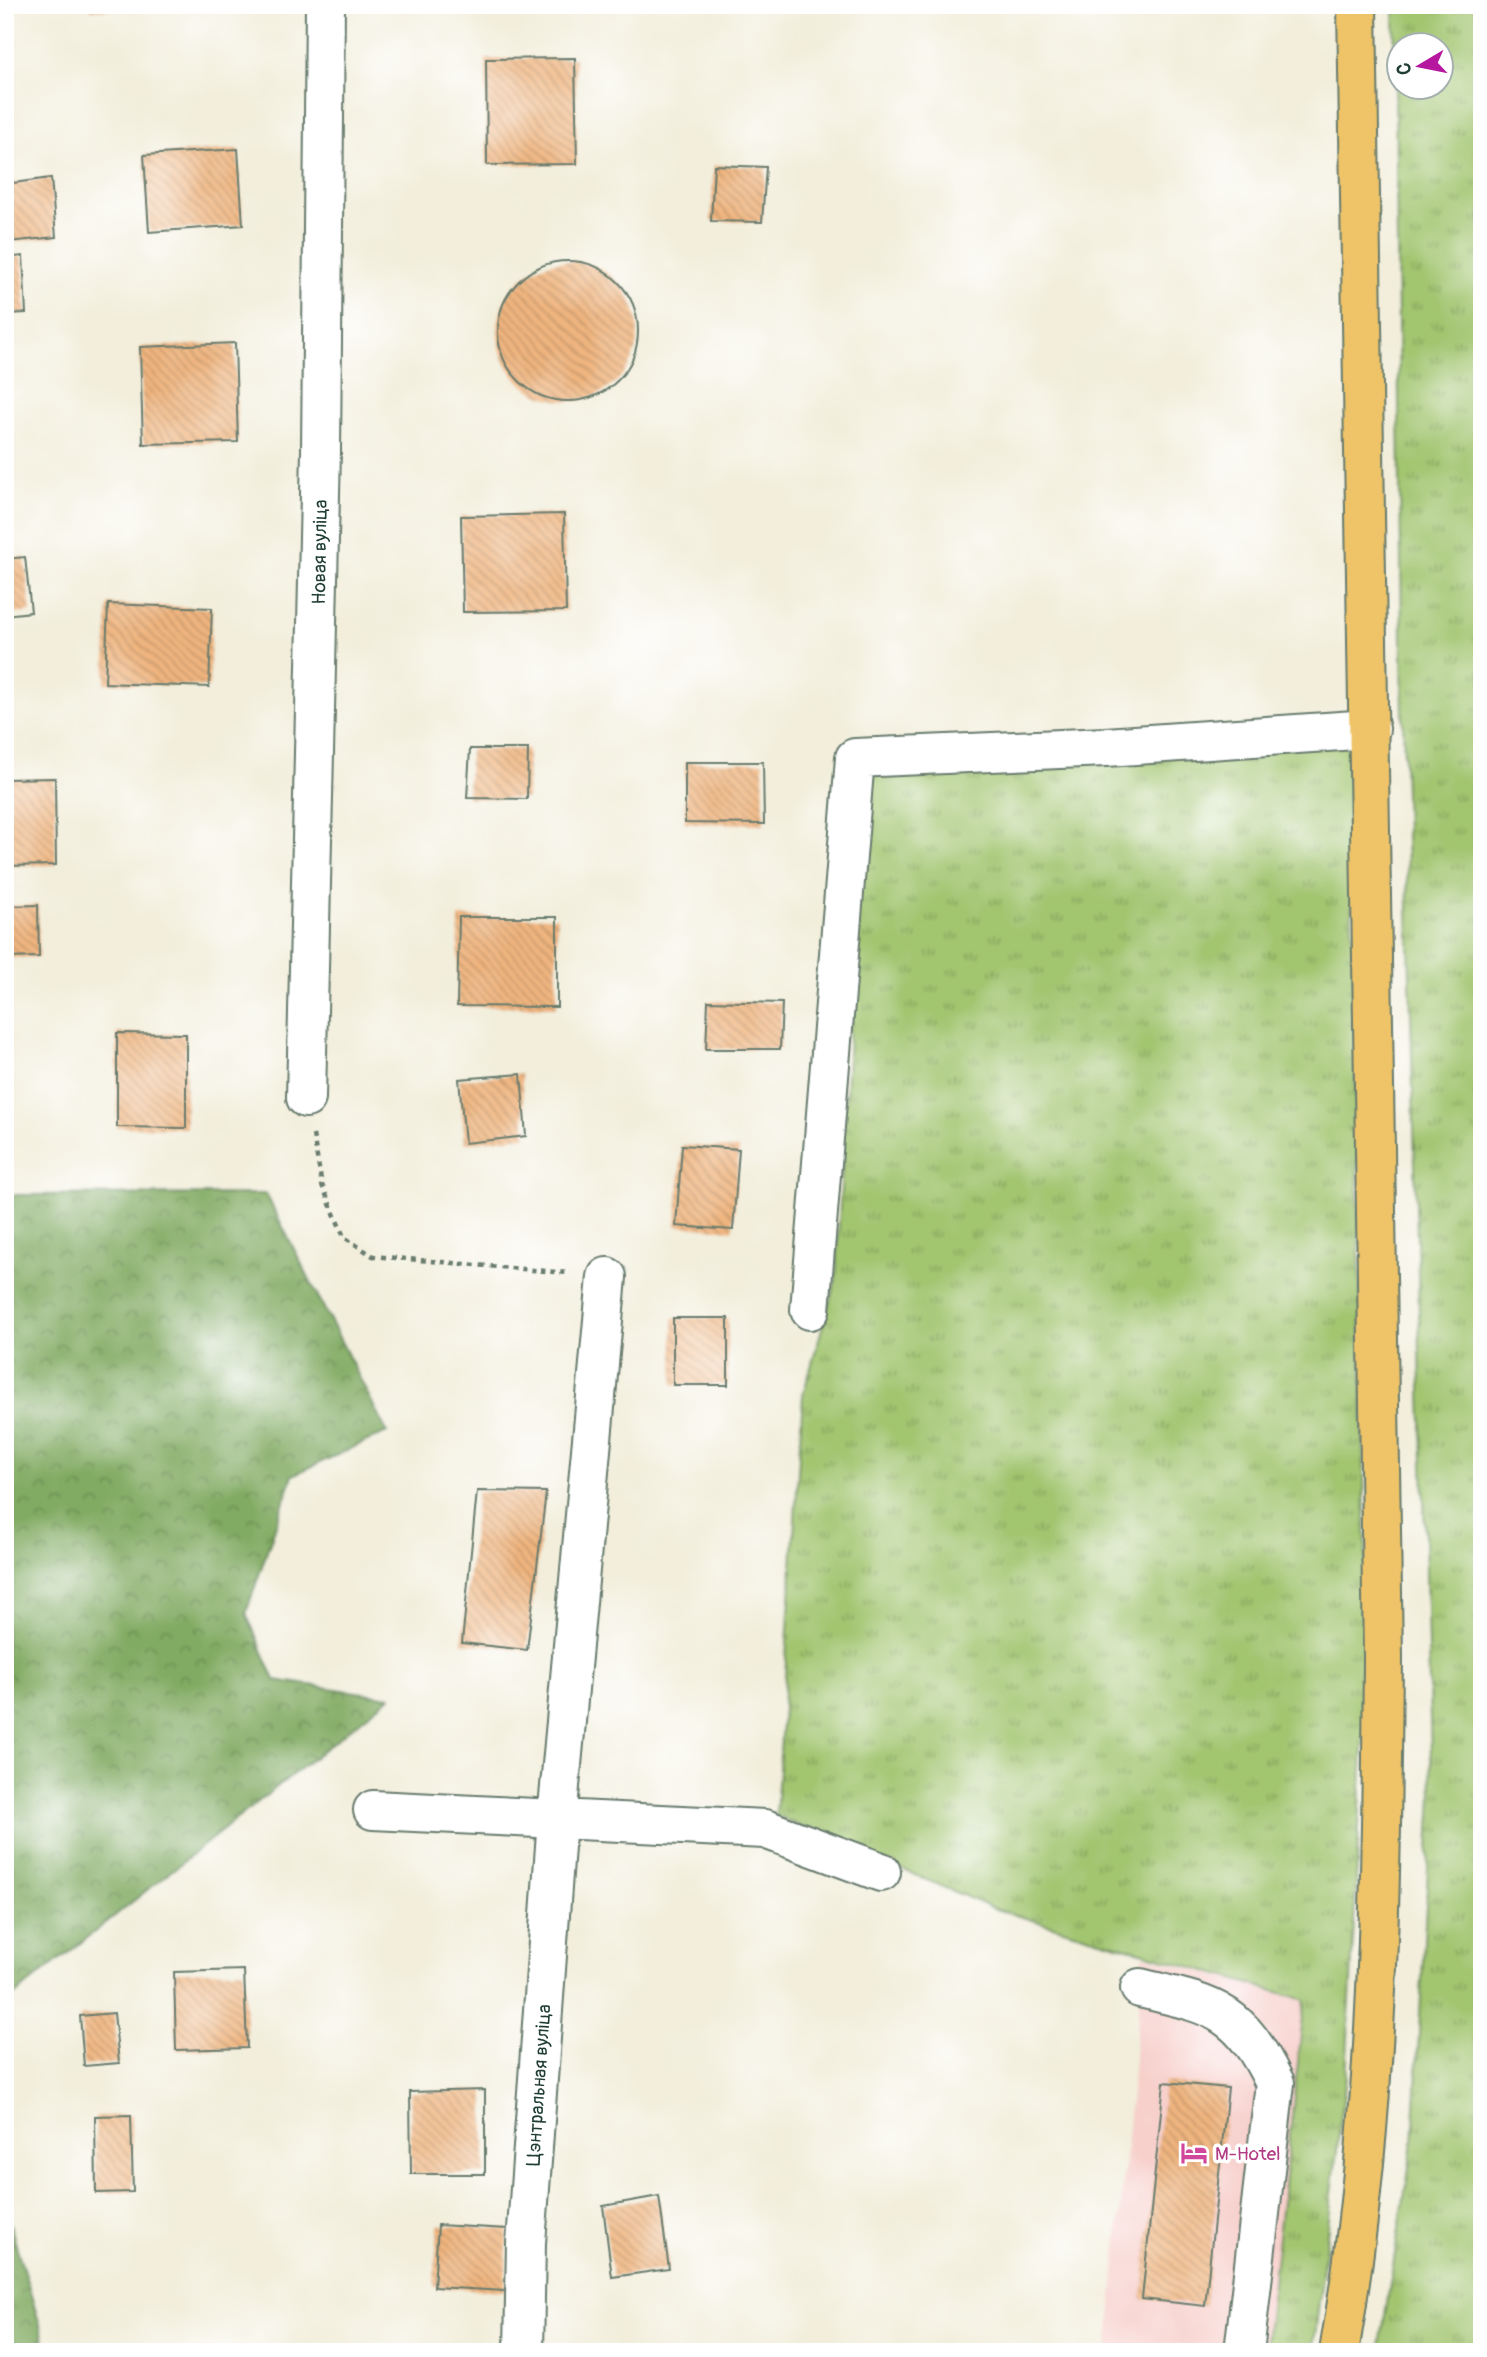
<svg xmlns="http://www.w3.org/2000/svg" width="1487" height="2357" viewBox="0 0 1487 2357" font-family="Pangolin,sans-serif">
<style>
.built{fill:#f7d0cc}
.grass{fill:url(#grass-tufts);stroke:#608152;stroke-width:2;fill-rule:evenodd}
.forest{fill:url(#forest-crowns);stroke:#50744b;stroke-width:2}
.building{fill:url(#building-back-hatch)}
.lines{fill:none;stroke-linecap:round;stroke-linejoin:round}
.minor-casing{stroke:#697b6e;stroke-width:42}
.major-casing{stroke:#697b6e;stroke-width:42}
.path{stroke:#697b6e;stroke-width:4.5;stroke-dasharray:5 5;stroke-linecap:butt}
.minor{stroke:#fff;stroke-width:38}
.major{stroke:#efc469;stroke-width:38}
.labels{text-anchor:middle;stroke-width:7;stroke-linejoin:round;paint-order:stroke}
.street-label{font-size:19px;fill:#1f3d34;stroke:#fff}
.hotel-label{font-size:19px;fill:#b23c85;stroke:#fff;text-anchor:start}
</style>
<defs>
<pattern id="grass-tufts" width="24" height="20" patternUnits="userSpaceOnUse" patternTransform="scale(1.75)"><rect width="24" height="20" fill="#a2c56f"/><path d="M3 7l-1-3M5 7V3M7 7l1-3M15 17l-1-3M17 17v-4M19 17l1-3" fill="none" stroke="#83a15c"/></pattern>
<pattern id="forest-crowns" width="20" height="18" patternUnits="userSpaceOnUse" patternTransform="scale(1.75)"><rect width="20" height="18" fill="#81aa62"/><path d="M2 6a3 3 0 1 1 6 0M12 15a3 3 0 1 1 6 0" fill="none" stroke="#698c52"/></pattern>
<pattern id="building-back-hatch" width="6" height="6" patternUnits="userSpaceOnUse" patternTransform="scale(1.75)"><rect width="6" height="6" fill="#f0b57f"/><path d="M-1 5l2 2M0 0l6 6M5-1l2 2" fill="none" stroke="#c29469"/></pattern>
</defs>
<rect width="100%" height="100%" fill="#fff"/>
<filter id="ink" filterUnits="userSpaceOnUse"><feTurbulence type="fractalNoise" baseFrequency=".0143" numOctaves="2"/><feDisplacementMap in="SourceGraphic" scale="14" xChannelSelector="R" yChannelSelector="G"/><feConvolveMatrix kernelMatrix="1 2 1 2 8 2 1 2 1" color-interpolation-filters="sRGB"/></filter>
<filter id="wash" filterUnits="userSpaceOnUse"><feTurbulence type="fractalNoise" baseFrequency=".00686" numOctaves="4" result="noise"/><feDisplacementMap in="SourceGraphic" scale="28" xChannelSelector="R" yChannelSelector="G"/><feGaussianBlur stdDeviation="1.57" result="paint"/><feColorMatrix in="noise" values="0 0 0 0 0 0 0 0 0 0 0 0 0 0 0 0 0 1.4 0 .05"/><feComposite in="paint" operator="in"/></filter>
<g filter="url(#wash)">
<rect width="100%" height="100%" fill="#f2eedb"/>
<polygon class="built" points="1143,1955 1304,2001 1265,2352 1108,2352"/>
<g class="grass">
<path d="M1394 5H1482V2352H1379L1413 2143 1432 1795 1403 721ZM1400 46H1442V88H1400Z"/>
<polygon points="1348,740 1368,1655 1346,2075 1313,2352 1265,2352 1305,2000 995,1909 776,1816 803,1395 836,1279 862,794 868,775"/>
</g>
<g class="forest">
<polygon points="266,1194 387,1432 293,1475 246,1613 275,1680 390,1697 5,2003 5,1195"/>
<polygon points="5,2208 48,2352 5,2352"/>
</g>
<g id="blocks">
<g class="building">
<polygon points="91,5 160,5 160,7 91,10"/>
<polygon points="575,58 577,164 487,165 486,59"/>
<polygon points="238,149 243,225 149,232 144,155"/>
<polygon points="714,165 766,167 762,222 711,221"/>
<polygon points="51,178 56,237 9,242 5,184"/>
<polygon points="23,256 26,313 5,314 5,258"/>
<circle cx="568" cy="331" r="70"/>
<polygon points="235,343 238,442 143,444 140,347"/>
<polygon points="564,514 566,611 463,612 461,516"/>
<polygon points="25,557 31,612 5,615 5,559"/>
<polygon points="108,604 212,608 209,687 105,683"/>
<polygon points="470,749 528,749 527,799 467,798"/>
<polygon points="685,762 763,762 764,824 685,823"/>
<polygon points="55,778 56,865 5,866 5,779"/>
<polygon points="38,905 39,957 5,958 5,906"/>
<polygon points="459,917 557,917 557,1007 457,1006"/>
<polygon points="708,1001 782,1003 780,1049 706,1049"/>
<polygon points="117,1033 186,1034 186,1128 117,1127"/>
<polygon points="521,1074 526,1136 465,1143 459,1079"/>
<polygon points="682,1145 739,1149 733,1230 676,1226"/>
<rect x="673" y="1318" width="55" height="67"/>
<polygon points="477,1491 546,1492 527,1650 462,1643"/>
<polygon points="244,1970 247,2048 176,2050 174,1972"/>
<polygon points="114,2013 119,2063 84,2066 80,2016"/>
<polygon points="1164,2082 1228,2088 1205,2306 1142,2299"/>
<polygon points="485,2090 485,2174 411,2174 410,2092"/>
<polygon points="131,2115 133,2192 96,2193 95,2116"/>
<polygon points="659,2196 669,2269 612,2277 603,2206"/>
<polygon points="438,2225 508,2229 505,2291 434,2287"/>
</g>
</g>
</g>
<g filter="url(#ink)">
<use href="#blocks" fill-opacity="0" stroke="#697b6e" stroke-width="2"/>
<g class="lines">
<g class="minor-casing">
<g id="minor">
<polyline points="306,1098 321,451 325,5"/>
<polyline points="810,1310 855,758 1106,747 1370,729"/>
<polyline points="373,1810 765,1829 881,1872"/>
<path d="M1140 1988C1216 2006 1239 2009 1275 2083L1244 2352"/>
<polyline points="524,2352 526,2243 557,1819 607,1277"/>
</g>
</g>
<g class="major-casing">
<path id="major" d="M1339 2352C1379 2122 1381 1889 1383 1657L1357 5"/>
</g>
<polyline class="path" points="313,1135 322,1185 344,1237 373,1256 568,1273"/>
<use href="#minor" class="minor"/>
<use href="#major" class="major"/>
</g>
</g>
<defs>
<g id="hotel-bare" transform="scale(2.1)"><path d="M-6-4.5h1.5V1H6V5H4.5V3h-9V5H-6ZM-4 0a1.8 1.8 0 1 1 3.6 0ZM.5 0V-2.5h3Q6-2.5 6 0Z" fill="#d1479c" stroke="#fff" stroke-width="2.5" paint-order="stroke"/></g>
</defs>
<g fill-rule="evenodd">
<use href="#hotel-bare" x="1194" y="2153"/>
</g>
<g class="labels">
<g class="street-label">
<text transform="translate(319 552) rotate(-89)" y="7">Новая вуліца</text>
<text transform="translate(538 2085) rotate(-86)" y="7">Цэнтральная вуліца</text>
</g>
<g class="hotel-label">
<text x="1215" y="2160">M-Hotel</text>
</g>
</g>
<rect width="1487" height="2357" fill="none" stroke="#fff" stroke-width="28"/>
<g transform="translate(1420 66) rotate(260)"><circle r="33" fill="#ffffff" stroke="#a5b1ae" stroke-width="2"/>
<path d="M0-5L12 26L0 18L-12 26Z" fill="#b5179e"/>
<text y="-10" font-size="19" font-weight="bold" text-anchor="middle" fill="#1f3d34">С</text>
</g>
</svg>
